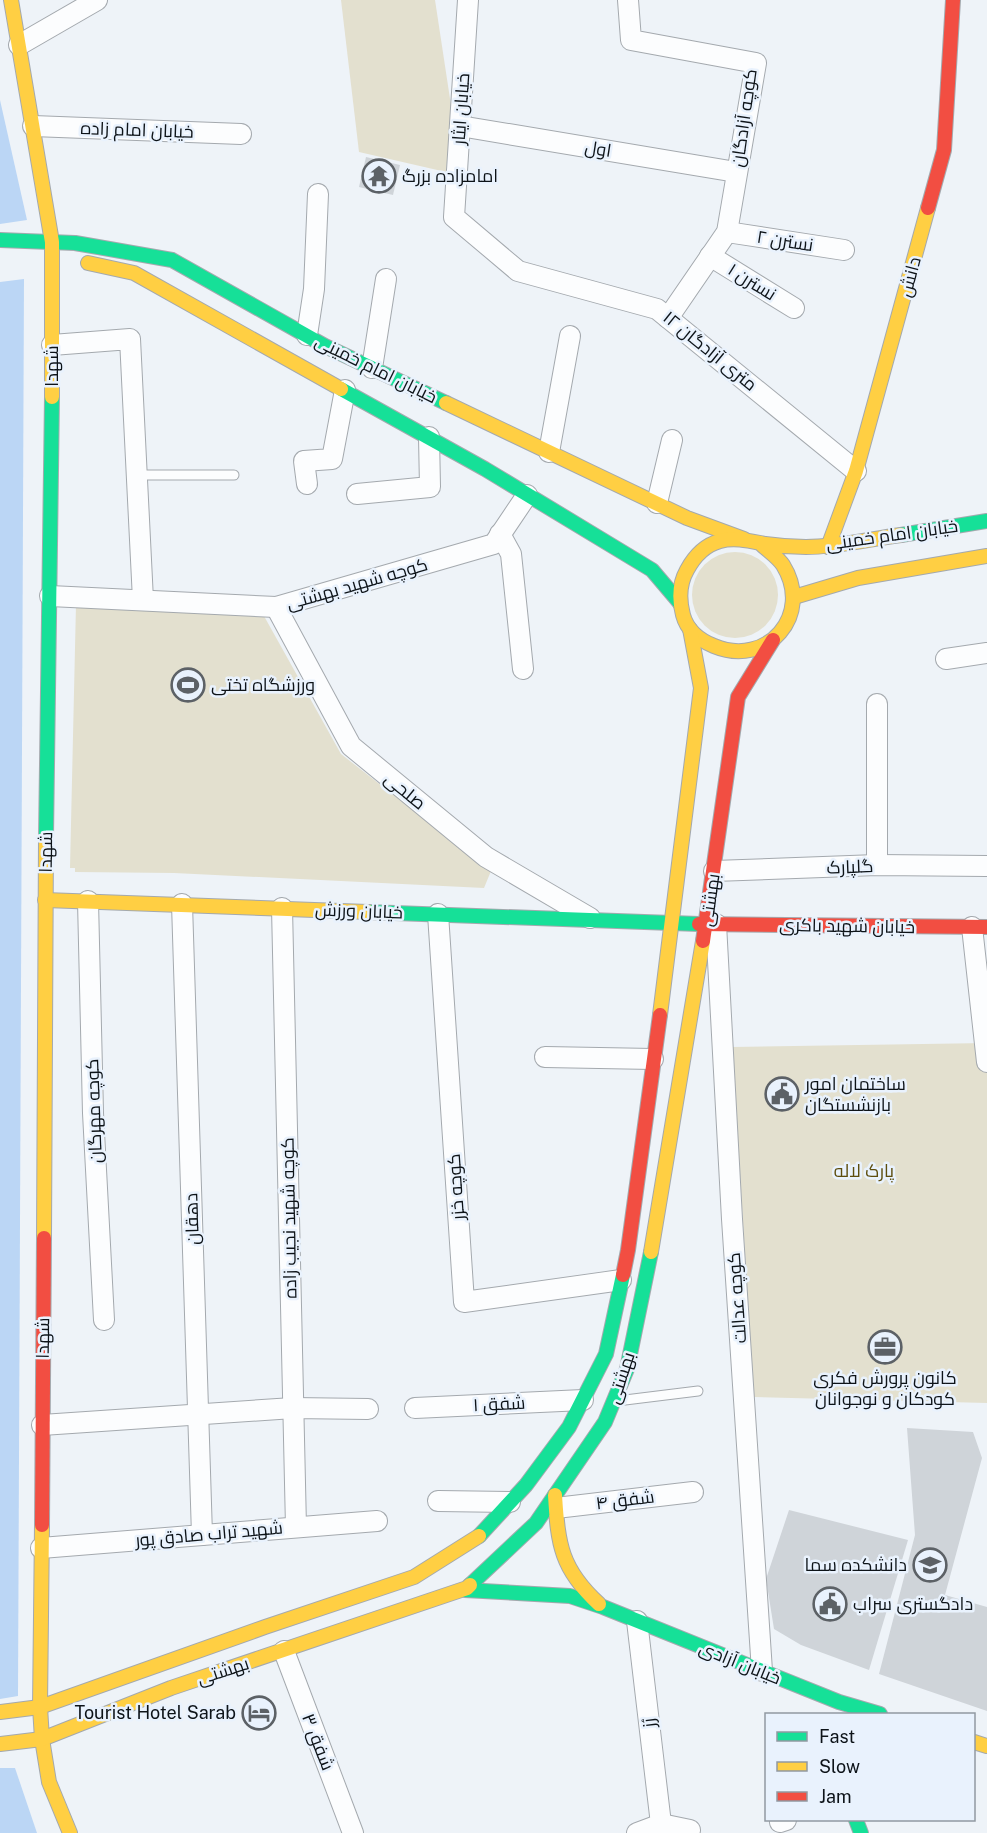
<svg xmlns="http://www.w3.org/2000/svg" width="987" height="1833" viewBox="0 0 987 1833" font-family="'Public Sans',Cairo,sans-serif">
<style>
.green{fill:#e3e0cf}
.water{fill:#bbd6f5}
.building{fill:#cfd4d9}
.lines{fill:none;stroke-linecap:round;stroke-linejoin:round}
.lane-casing{stroke:#a4a9ae;stroke-width:11}
.street-casing{stroke:#a4a9ae;stroke-width:22}
.fast-casing{stroke:#a4a9ae;stroke-width:16}
.slow-casing{stroke:#a4a9ae;stroke-width:16}
.jam-casing{stroke:#a4a9ae;stroke-width:16}
.lane{stroke:#fcfdfe;stroke-width:9}
.street{stroke:#fcfdfe;stroke-width:20}
.fast{stroke:#16e098;stroke-width:14}
.slow{stroke:#ffcf43;stroke-width:14}
.jam{stroke:#f24e42;stroke-width:14}
.labels{text-anchor:middle;stroke-width:5;stroke-linejoin:round;paint-order:stroke}
.street-label{font-size:18px;fill:#0d1318;stroke:#e9f2fd}
.poi-label{font-size:18px;fill:#0d1318;stroke:#e9f2fd;text-anchor:start}
.park-label{font-size:18px;fill:#5d4d0d;stroke:#e9f2fd}
</style>
<rect width="100%" height="100%" fill="#eef3f8"/>
<g class="green">
<polygon points="341,0 435,0 452,112 446,172 359,152"/>
<circle cx="735" cy="595" r="43"/>
<polygon points="76,604 264,616 341,754 491,871 484,888 174,873 75,872 75,868 70,868"/>
<polygon points="987,1043 987,1403 754,1397 732,1047"/>
</g>
<g class="water">
<polygon points="0,100 27,220 0,224"/>
<polygon points="24,279 18,1696 0,1699 0,282"/>
<polygon points="0,1768 15,1768 37,1833 0,1833"/>
</g>
<g class="building">
<polygon points="366,157 400,165 393,195 359,187"/>
<polygon points="907,1428 973,1432 982,1458 945,1595 987,1607 987,1711 879,1674 915,1535"/>
<polygon points="789,1510 908,1540 869,1670 801,1645 774,1629 766,1579"/>
</g>
<g class="lines">
<g class="lane-casing">
<g id="lane">
<polyline points="137,475 234,475"/>
<polyline points="617,1401 698,1391"/>
</g>
</g>
<g class="street-casing">
<g id="street">
<polyline points="468,0 454,217 518,271 657,309 856,471"/>
<polyline points="628,0 631,40 756,63 727,232 668,318"/>
<polyline points="19,45 97,0"/>
<polyline points="33,126 241,134"/>
<polyline points="460,126 736,172"/>
<polyline points="727,232 844,250"/>
<polyline points="710,256 794,308"/>
<polyline points="307,335 314,289 318,194"/>
<polyline points="52,345 130,339 143,600"/>
<polyline points="372,368 386,279"/>
<polyline points="549,452 570,336"/>
<polyline points="307,484 304,461 332,459 345,390"/>
<polyline points="357,494 430,487 429,437"/>
<polyline points="657,503 672,440"/>
<polyline points="500,534 511,554 523,669"/>
<polyline points="50,596 276,607 494,544 527,495"/>
<polyline points="276,607 351,746 486,857 590,918"/>
<polyline points="946,659 987,653"/>
<polyline points="877,865 877,704"/>
<polyline points="714,871 877,865 987,866"/>
<polyline points="88,901 93,1113 104,1320"/>
<polyline points="182,904 202,1535"/>
<polyline points="282,908 296,1527"/>
<polyline points="438,914 464,1302 621,1280"/>
<polyline points="716,924 732,1219 762,1671"/>
<polyline points="972,927 987,1062"/>
<polyline points="545,1057 653,1059"/>
<polyline points="415,1408 583,1400"/>
<polyline points="42,1425 293,1408 368,1409"/>
<polyline points="438,1501 510,1502"/>
<polyline points="556,1508 693,1492"/>
<polyline points="41,1548 377,1521"/>
<polyline points="637,1621 661,1824"/>
<polyline points="284,1651 353,1833"/>
<polyline points="780,1822 786,1820"/>
<polyline points="637,1833 661,1824 690,1830"/>
</g>
</g>
<g class="fast-casing">
<g id="fast">
<polyline points="0,240 75,243 172,260 325,346 446,403"/>
<polyline points="341,389 485,469 652,570 680,603"/>
<polyline points="901,535 987,521"/>
<polyline points="46,838 52,397"/>
<polyline points="368,912 699,924"/>
<polyline points="479,1536 526,1485 569,1427 606,1354 623,1275"/>
<polyline points="470,1585 536,1523 605,1422 627,1369 651,1252"/>
<polyline points="465,1590 570,1596 603,1607 839,1702 880,1714"/>
<polyline points="856,1820 861,1833"/>
</g>
</g>
<g class="slow-casing">
<g id="slow">
<polyline points="11,0 52,242 52,397"/>
<polyline points="88,263 134,273 341,389"/>
<polyline points="446,403 687,518 744,539"/>
<path d="M760 543C767 550 778 557 783 565 814 615 767 668 714 646 699 640 687 630 683 615 679 600 679 584 687 570 694 557 705 545 720 541 735 537 750 541 765 544 779 546 792 547 806 547 838 547 870 539 901 535"/>
<polyline points="828,547 856,471 928,208"/>
<polyline points="794,597 858,578 987,556"/>
<polyline points="45,900 368,912"/>
<polyline points="660,1015 701,688 690,629"/>
<polyline points="44,1238 46,838"/>
<polyline points="651,1252 703,941"/>
<path d="M555 1495C558 1545 561 1569 599 1604"/>
<polyline points="42,1525 40,1707 42,1739 49,1782 70,1833"/>
<polyline points="0,1712 40,1707 265,1627 414,1577 479,1536"/>
<polyline points="974,1742 987,1746"/>
<polyline points="0,1744 42,1739 171,1688 467,1588 470,1585"/>
</g>
</g>
<g class="jam-casing">
<g id="jam">
<polyline points="928,208 944,150 953,0"/>
<polyline points="699,924 987,927"/>
<polyline points="703,941 738,697 773,640"/>
<polyline points="623,1275 628,1250 660,1015"/>
<polyline points="42,1525 44,1238"/>
</g>
</g>
<use href="#lane" class="lane"/>
<use href="#street" class="street"/>
<use href="#fast" class="fast"/>
<use href="#slow" class="slow"/>
<use href="#jam" class="jam"/>
</g>
<defs>
<g id="temple-ring" transform="scale(1.725)"><circle r="9.5" fill="#e9f2fd" stroke="#5c6166" stroke-width="1.5"/><path d="M0-6L5-2H3V0L6.5 2.5H4V6H1.5V3h-3V6H-4V2.5H-6.5L-3 0V-2H-5Z" fill="#5c6166"/></g>
<g id="stadium-ring" transform="scale(1.725)"><circle r="9.5" fill="#e9f2fd" stroke="#5c6166" stroke-width="1.5"/><path d="M0-5a6.5 5 0 1 0 0 10a6.5 5 0 1 0 0-10ZM-3.5-1.8h7v3.6h-7Z" fill="#5c6166"/></g>
<g id="civic-ring" transform="scale(1.725)"><circle r="9.5" fill="#e9f2fd" stroke="#5c6166" stroke-width="1.5"/><path d="M-.6-6.5H3V-4.5H.6V-3L4-1V1h2V6H-6V1h2V-1L-.6-3ZM-1.2 2.5V6h2.4V2.5Z" fill="#5c6166"/></g>
<g id="office-ring" transform="scale(1.725)"><circle r="9.5" fill="#e9f2fd" stroke="#5c6166" stroke-width="1.5"/><path d="M-6-3h4V-5.5h4V-3h4V5H-6ZM-1-4.5V-3h2v-1.5ZM-6 0V1H6V0Z" fill="#5c6166"/></g>
<g id="university-ring" transform="scale(1.725)"><circle r="9.5" fill="#e9f2fd" stroke="#5c6166" stroke-width="1.5"/><path d="M0-5L7-2L0 1L-7-2ZM-4 1L0 2.5L4 1V4Q0 6-4 4Z" fill="#5c6166"/></g>
<g id="hotel-ring" transform="scale(1.725)"><circle r="9.5" fill="#e9f2fd" stroke="#5c6166" stroke-width="1.5"/><path d="M-6-4.5h1.5V1H6V5H4.5V3h-9V5H-6ZM-4 0a1.8 1.8 0 1 1 3.6 0ZM.5 0V-2.5h3Q6-2.5 6 0Z" fill="#5c6166"/></g>
</defs>
<g fill-rule="evenodd">
<use href="#temple-ring" x="379" y="176"/>
<use href="#stadium-ring" x="188" y="685"/>
<use href="#civic-ring" x="782" y="1094"/>
<use href="#office-ring" x="885" y="1347"/>
<use href="#university-ring" x="930" y="1565"/>
<use href="#civic-ring" x="830" y="1604"/>
<use href="#hotel-ring" x="259" y="1713"/>
</g>
<g class="labels">
<g class="street-label">
<text transform="translate(461 109) rotate(-86)" y="6">خیابان ایثار</text>
<text transform="translate(744 118) rotate(-82)" y="6">کوچه آزادگان</text>
<text transform="translate(137 130) rotate(2)" y="6">خیابان امام زاده</text>
<text transform="translate(598 149) rotate(9)" y="6">اول</text>
<text transform="translate(785 241) rotate(9)" y="6">نسترن ۲</text>
<text transform="translate(910 277) rotate(-75)" y="6">دانش</text>
<text transform="translate(752 282) rotate(32)" y="6">نسترن ۱</text>
<text transform="translate(710 351) rotate(39)" y="6">۱۲ متری آزادگان</text>
<text transform="translate(52 366) rotate(-90)" y="6">شهدا</text>
<text transform="translate(376 369) rotate(26)" y="6">خیابان امام خمینی</text>
<text transform="translate(892 535) rotate(-8)" y="6">خیابان امام خمینی</text>
<text transform="translate(357 584) rotate(-16)" y="6">کوچه شهید بهشتی</text>
<text transform="translate(405 791) rotate(39)" y="6">صلحی</text>
<text transform="translate(46 852) rotate(-89)" y="6">شهدا</text>
<text transform="translate(850 867) rotate(-2)" y="6">گلپارک</text>
<text transform="translate(710 900) rotate(-82)" y="6">بهشتی</text>
<text transform="translate(359 911) rotate(2)" y="6">خیابان ورزش</text>
<text transform="translate(847 926) rotate(1)" y="6">خیابان شهید باکری</text>
<text transform="translate(94 1111) rotate(-92)" y="6">کوچه مهرگان</text>
<text transform="translate(456 1187) rotate(-94)" y="6">کوچه خزر</text>
<text transform="translate(289 1218) rotate(-91)" y="6">کوچه شهید نجیب زاده</text>
<text transform="translate(192 1219) rotate(-92)" y="6">دهقان</text>
<text transform="translate(737 1298) rotate(-94)" y="6">کوچه عدالت</text>
<text transform="translate(43 1338) rotate(-89)" y="6">شهدا</text>
<text transform="translate(621 1378) rotate(-72)" y="6">بهشتی</text>
<text transform="translate(499 1404) rotate(-3)" y="6">شفق ۱</text>
<text transform="translate(625 1500) rotate(-7)" y="6">شفق ۴</text>
<text transform="translate(209 1534) rotate(-5)" y="6">شهید تراب صادق پور</text>
<text transform="translate(740 1663) rotate(22)" y="6">خیابان آزادی</text>
<text transform="translate(223 1671) rotate(-18)" y="6">بهشتی</text>
<text transform="translate(649 1723) rotate(-97)" y="6">رُز</text>
<text transform="translate(318 1742) rotate(69)" y="6">شفق ۳</text>
</g>
<g class="poi-label">
<text x="402" y="182">امامزاده بزرگ</text>
<text x="211" y="691">ورزشگاه تختی</text>
<text x="805" y="1090">ساختمان امور<tspan x="805" dy="21">بازنشستگان</tspan></text>
<text x="885" y="1384" text-anchor="middle">کانون پرورش فکری<tspan x="885" dy="21">کودکان و نوجوانان</tspan></text>
<text x="907" y="1571" text-anchor="end">دانشکده سما</text>
<text x="853" y="1610">دادگستری سراب</text>
<text x="236" y="1719" text-anchor="end">Tourist Hotel Sarab</text>
</g>
<g class="park-label">
<text x="864" y="1177">پارک لاله</text>
</g>
</g>
<rect x="765" y="1713" width="210" height="108" fill="#e9f2fd" stroke="#9199a1" stroke-width="1.5"/>
<rect x="777" y="1732" width="30" height="9" fill="#16e098" stroke="#9199a1" stroke-width="1.5"/>
<text x="819" y="1743" font-size="18" fill="#0d1318">Fast</text>
<rect x="777" y="1762" width="30" height="9" fill="#ffcf43" stroke="#9199a1" stroke-width="1.5"/>
<text x="819" y="1773" font-size="18" fill="#0d1318">Slow</text>
<rect x="777" y="1792" width="30" height="9" fill="#f24e42" stroke="#9199a1" stroke-width="1.5"/>
<text x="819" y="1803" font-size="18" fill="#0d1318">Jam</text>
</svg>
